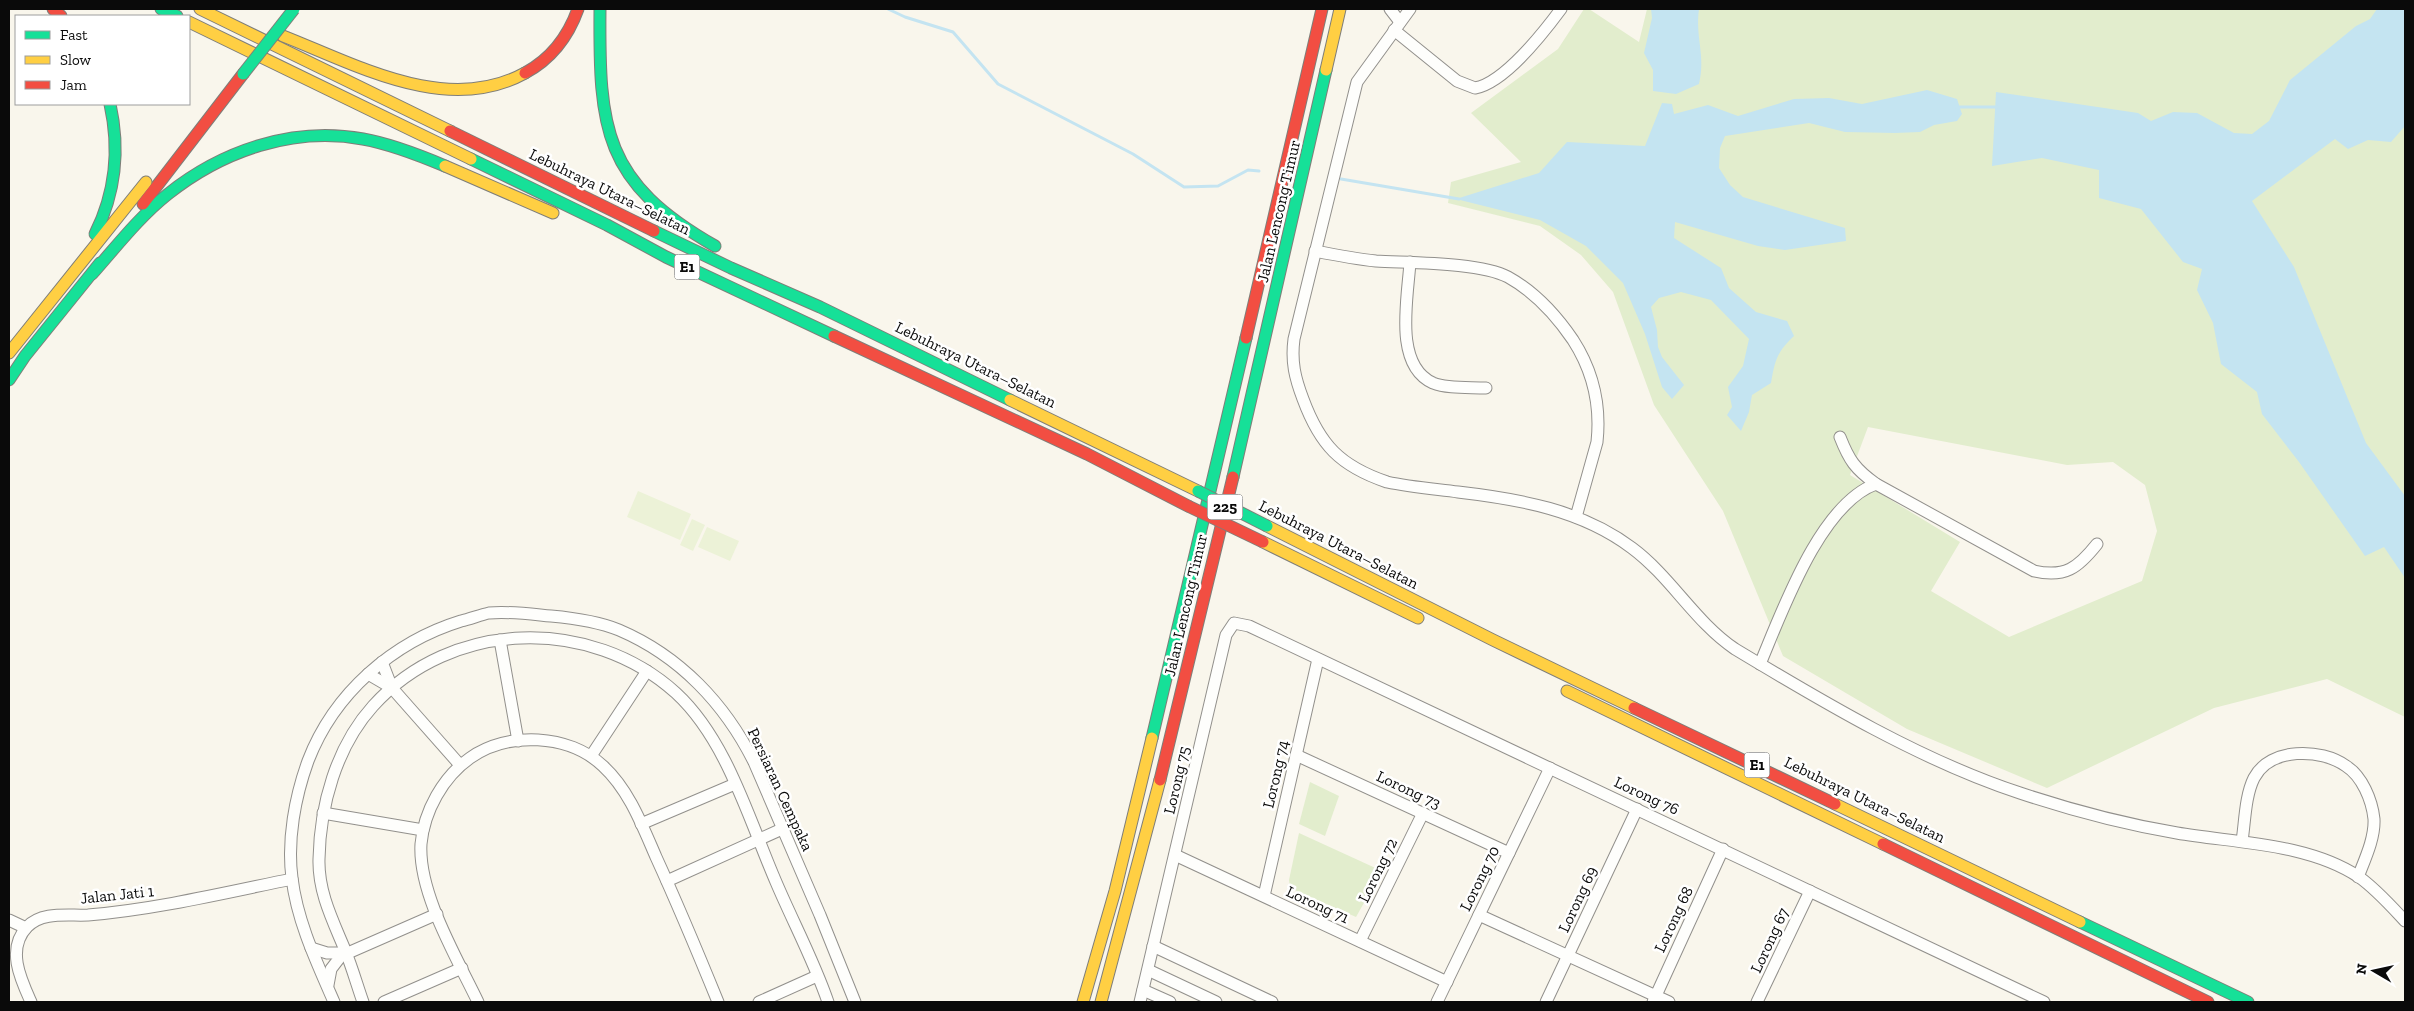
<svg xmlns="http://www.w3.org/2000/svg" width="2414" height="1011" viewBox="0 0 2414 1011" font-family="'Zilla Slab',serif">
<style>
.green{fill:#e2edcd;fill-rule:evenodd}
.pitch{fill:#ecf2d7}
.water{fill:#c4e4f1}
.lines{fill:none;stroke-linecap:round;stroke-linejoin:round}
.stream{stroke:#c4e4f1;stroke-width:3}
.street-casing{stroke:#92908c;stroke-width:13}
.fast-casing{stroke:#7f7e79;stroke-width:13}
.slow-casing{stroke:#7f7e79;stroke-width:13}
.jam-casing{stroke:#7f7e79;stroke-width:13}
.street{stroke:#fefefc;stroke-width:11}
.fast{stroke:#16e098;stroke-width:11}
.slow{stroke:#ffcf43;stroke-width:11}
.jam{stroke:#f24e42;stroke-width:11}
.fast-bridge-casing{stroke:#7f7e79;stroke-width:13;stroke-linecap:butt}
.jam-bridge-casing{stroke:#7f7e79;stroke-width:13;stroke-linecap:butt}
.fast-bridge{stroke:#16e098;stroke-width:11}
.jam-bridge{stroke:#f24e42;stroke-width:11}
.labels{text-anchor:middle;stroke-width:5;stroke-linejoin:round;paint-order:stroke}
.shield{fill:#fff;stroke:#545454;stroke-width:1}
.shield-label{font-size:15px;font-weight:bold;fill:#0a0a0a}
.street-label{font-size:16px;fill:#0a0a0a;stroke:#fff}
</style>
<rect width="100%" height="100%" fill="#f9f6ec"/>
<g class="green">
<path d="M1584 9H1589L1639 42 1647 9H2405V717L2327 679 2214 708 2047 788 1907 729 1783 656 1723 511 1654 405 1613 292 1581 255 1540 226 1448 203 1451 182 1521 162 1471 113 1558 49ZM1868 427 2067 465 2113 462 2145 485 2157 531 2142 581 2009 637 1931 591 1960 542 1850 475Z"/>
<polygon points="1310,782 1339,796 1325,836 1299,824"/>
<polygon points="1299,833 1382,871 1356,917 1290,888 1289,880"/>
</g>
<g class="pitch">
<polygon points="638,491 691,514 680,540 627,517"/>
<polygon points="692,519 705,525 693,551 680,545"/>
<polygon points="707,527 739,541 730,561 698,547"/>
</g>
<g class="water">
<path d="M1651 9H1699C1695 37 1706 56 1699 84L1676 94 1653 91V70L1644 53 1652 18Z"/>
<polygon points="2377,9 2405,9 2405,126 2391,142 2368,140 2348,149 2335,139 2252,201 2294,267 2366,443 2405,496 2405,578 2384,547 2365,556 2299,462 2262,414 2257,392 2221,364 2213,323 2197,290 2202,269 2183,262 2141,209 2099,198 2099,170 2042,158 1992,166 1996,92 2138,113 2151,121 2173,112 2197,113 2234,133 2252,134 2269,121 2290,80 2356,26 2370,19"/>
<path d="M1927 90 1957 99 1962 114 1957 121 1934 125 1920 132 1895 133 1845 132 1809 123 1725 136 1720 148 1719 168 1730 185 1743 197 1845 228 1846 241 1785 250 1758 246 1675 222 1674 238 1721 268 1729 288 1756 312 1787 321 1794 336C1777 352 1775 360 1771 383L1752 395 1749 412 1741 431 1727 415 1732 407 1728 387 1743 366 1749 339 1711 300 1681 292 1659 298 1651 307 1657 330 1658 347 1662 357 1684 385 1672 399 1662 387 1645 334 1623 283 1586 246 1540 220 1456 199 1539 173 1567 142 1645 146 1662 103 1672 104 1674 114 1708 105 1738 116 1794 99 1829 98 1862 104Z"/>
</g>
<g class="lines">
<g class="stream">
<polyline points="888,9 905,17 953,32 998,84 1133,154 1184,187 1218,186 1248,170 1259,171"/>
<polyline points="1956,107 1997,107"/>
<polyline points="1341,179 1459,199"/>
</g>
<g class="street-casing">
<g id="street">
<polyline points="1390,9 1400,22"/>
<path d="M1410 9 1357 82 1294 339C1291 362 1295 378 1303 399 1320 445 1340 466 1387 482 1410 487 1435 489 1458 492 1519 499 1582 510 1632 548 1671 577 1695 622 1735 649 1823 702 1922 761 2020 793 2071 810 2124 824 2177 833 2235 843 2308 843 2359 877 2376 889 2391 906 2405 921"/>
<path d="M1394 30 1457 81 1475 88C1504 83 1544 32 1561 9"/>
<path d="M1315 251C1335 255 1356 259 1376 261 1409 263 1480 262 1508 277 1535 292 1556 315 1573 340 1593 371 1601 405 1597 442L1576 517"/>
<path d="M1410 262C1408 297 1393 365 1433 383 1448 389 1470 387 1486 388"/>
<path d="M1840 437C1849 460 1855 469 1876 484L2034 571C2065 578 2078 568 2097 544"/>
<polyline points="500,640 518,741"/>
<polyline points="382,662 392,688 460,765"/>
<path d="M1760 664C1782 612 1820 504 1876 484"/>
<polyline points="368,674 392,688"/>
<polyline points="1296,755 1509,853"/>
<polyline points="591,756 647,671"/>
<polyline points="323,813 423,830"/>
<polyline points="641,824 735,784"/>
<path d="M2242 841C2245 822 2245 796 2254 778 2270 747 2321 748 2346 766 2362 776 2372 800 2374 819 2375 838 2365 859 2358 877"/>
<polyline points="1175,855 1447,982"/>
<polyline points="667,881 782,829"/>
<polyline points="1264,896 1318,659"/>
<polyline points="1479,915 1669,1002"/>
<polyline points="9,920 26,928"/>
<polyline points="1360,941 1423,813"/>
<polyline points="1153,946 1272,1002"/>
<polyline points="311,948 327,953 346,953"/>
<polyline points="1148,970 1216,1002"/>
<polyline points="328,985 331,969 341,956 437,914"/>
<polyline points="1143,990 1170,1002"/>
<path d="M31 1002C21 980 6 949 27 927 42 911 68 916 88 915 157 909 224 893 292 879"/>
<path d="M334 1002C317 963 297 921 292 878 287 840 295 797 308 761 334 693 393 642 461 621 470 619 480 615 489 613 509 611 530 614 551 616 573 618 597 621 619 630 680 656 725 704 754 762L820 915 855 1002"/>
<path d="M363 1002C357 985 352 967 345 950 333 921 318 892 319 859 320 806 336 747 373 706 451 619 591 616 676 693 727 740 749 820 776 882 793 922 814 961 828 1002"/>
<polyline points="384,1002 462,968"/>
<path d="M478 1002C457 958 418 893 421 844 424 811 443 777 470 758 508 731 569 734 603 766 629 790 642 825 656 857 678 905 698 953 718 1002"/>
<polyline points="759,1002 817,976"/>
<polyline points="1140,1002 1226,635 1234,623 1249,626 2044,1002"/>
<polyline points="1437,1002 1550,768"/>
<polyline points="1546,1002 1637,809"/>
<polyline points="1653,1002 1723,849"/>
<polyline points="1757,1002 1810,891"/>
</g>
</g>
<g class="fast-casing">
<g id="fast">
<polyline points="161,9 177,16"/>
<path d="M600 9C599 129 603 182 715 246"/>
<polyline points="471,159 607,225 666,257 834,336"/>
<polyline points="654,231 731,268 820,307 1010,400"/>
<path d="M95 234C116 192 120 149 110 104"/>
<path d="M92 274C116 247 139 217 168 194 222 151 293 126 363 139 391 144 419 155 445 166"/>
<polyline points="9,380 25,356 100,263"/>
<polyline points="1233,477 1326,70"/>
<polyline points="1152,738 1246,338"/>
<polyline points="2080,922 2248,1002"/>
</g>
</g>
<g class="slow-casing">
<g id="slow">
<polyline points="200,9 450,131"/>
<polyline points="189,22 471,159"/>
<path d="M283 36C357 65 447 116 525 73"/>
<polyline points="1326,70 1340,9"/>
<polyline points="445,166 553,213"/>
<polyline points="9,353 146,182"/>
<polyline points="1010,400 1198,491"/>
<polyline points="1267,526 1493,640 1634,708"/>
<polyline points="1263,542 1418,618"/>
<polyline points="1567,691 1883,844"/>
<polyline points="1835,804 2080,922"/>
<polyline points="1083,1002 1115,891 1152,738"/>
<polyline points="1101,1002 1160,780"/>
</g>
</g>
<g class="jam-casing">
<g id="jam">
<polyline points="53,9 61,16"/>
<path d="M525 73C551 59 568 37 578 9"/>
<polyline points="450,131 654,231"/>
<polyline points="143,204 243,74"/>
<polyline points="834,336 1087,454 1188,506"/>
<polyline points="1246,338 1322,9"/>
<polyline points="1634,708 1835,804"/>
<polyline points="1160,780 1233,477"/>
<polyline points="1883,844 2208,1002"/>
</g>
</g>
<use href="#street" class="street"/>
<use href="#fast" class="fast"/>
<use href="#slow" class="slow"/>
<use href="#jam" class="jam"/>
<g class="fast-bridge-casing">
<g id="fast-bridge">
<polyline points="243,74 294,9"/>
<polyline points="1198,491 1267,526"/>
</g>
</g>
<g class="jam-bridge-casing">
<polyline id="jam-bridge" points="1188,506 1263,542"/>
</g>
<use href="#fast-bridge" class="fast-bridge"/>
<use href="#jam-bridge" class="jam-bridge"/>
</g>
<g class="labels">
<g class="shield">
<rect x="674.5" y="254.5" width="25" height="25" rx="4"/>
<rect x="1207.5" y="494.5" width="35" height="25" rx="4"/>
<rect x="1744.5" y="752.5" width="25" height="25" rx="4"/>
</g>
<g class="shield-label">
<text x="687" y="272">E1</text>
<text x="1225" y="512">225</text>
<text x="1757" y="770">E1</text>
</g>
<g class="street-label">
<text transform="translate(610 191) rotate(26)" y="6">Lebuhraya Utara–Selatan</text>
<text transform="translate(1278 211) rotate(-77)" y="6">Jalan Lencong Timur</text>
<text transform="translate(976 364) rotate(26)" y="6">Lebuhraya Utara–Selatan</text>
<text transform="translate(1339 544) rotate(27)" y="6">Lebuhraya Utara–Selatan</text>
<text transform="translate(1185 605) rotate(-77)" y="6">Jalan Lencong Timur</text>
<text transform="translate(1275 774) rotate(-77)" y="6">Lorong 74</text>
<text transform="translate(1176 780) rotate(-77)" y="6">Lorong 75</text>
<text transform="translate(781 789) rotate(65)" y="6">Persiaran Cempaka</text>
<text transform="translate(1409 789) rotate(25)" y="6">Lorong 73</text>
<text transform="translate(1647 795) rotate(25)" y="6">Lorong 76</text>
<text transform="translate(1865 799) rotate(26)" y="6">Lebuhraya Utara–Selatan</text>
<text transform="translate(1377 870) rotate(-64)" y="6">Lorong 72</text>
<text transform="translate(1479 878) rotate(-64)" y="6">Lorong 70</text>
<text transform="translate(117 894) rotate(-6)" y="6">Jalan Jati 1</text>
<text transform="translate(1577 899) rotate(-65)" y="6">Lorong 69</text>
<text transform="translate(1318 904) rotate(25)" y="6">Lorong 71</text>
<text transform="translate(1673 919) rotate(-65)" y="6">Lorong 68</text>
<text transform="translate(1769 940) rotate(-65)" y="6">Lorong 67</text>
</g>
</g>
<rect width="2414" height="1011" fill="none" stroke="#0a0a0a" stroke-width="20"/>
<rect x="15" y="15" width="175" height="90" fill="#ffffff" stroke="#9d9d9d"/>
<rect x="25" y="31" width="25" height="8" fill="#16e098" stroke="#9d9d9d"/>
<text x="60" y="40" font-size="15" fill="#0a0a0a">Fast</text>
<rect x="25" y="56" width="25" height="8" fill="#ffcf43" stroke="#9d9d9d"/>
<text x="60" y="65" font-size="15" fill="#0a0a0a">Slow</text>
<rect x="25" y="81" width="25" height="8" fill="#f24e42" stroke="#9d9d9d"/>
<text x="60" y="90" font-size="15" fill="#0a0a0a">Jam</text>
<g transform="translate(2374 971) rotate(279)" stroke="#ffffff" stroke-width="4" paint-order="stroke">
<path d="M0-4L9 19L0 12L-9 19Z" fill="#0a0a0a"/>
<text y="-8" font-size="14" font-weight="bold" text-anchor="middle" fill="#0a0a0a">N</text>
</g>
</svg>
